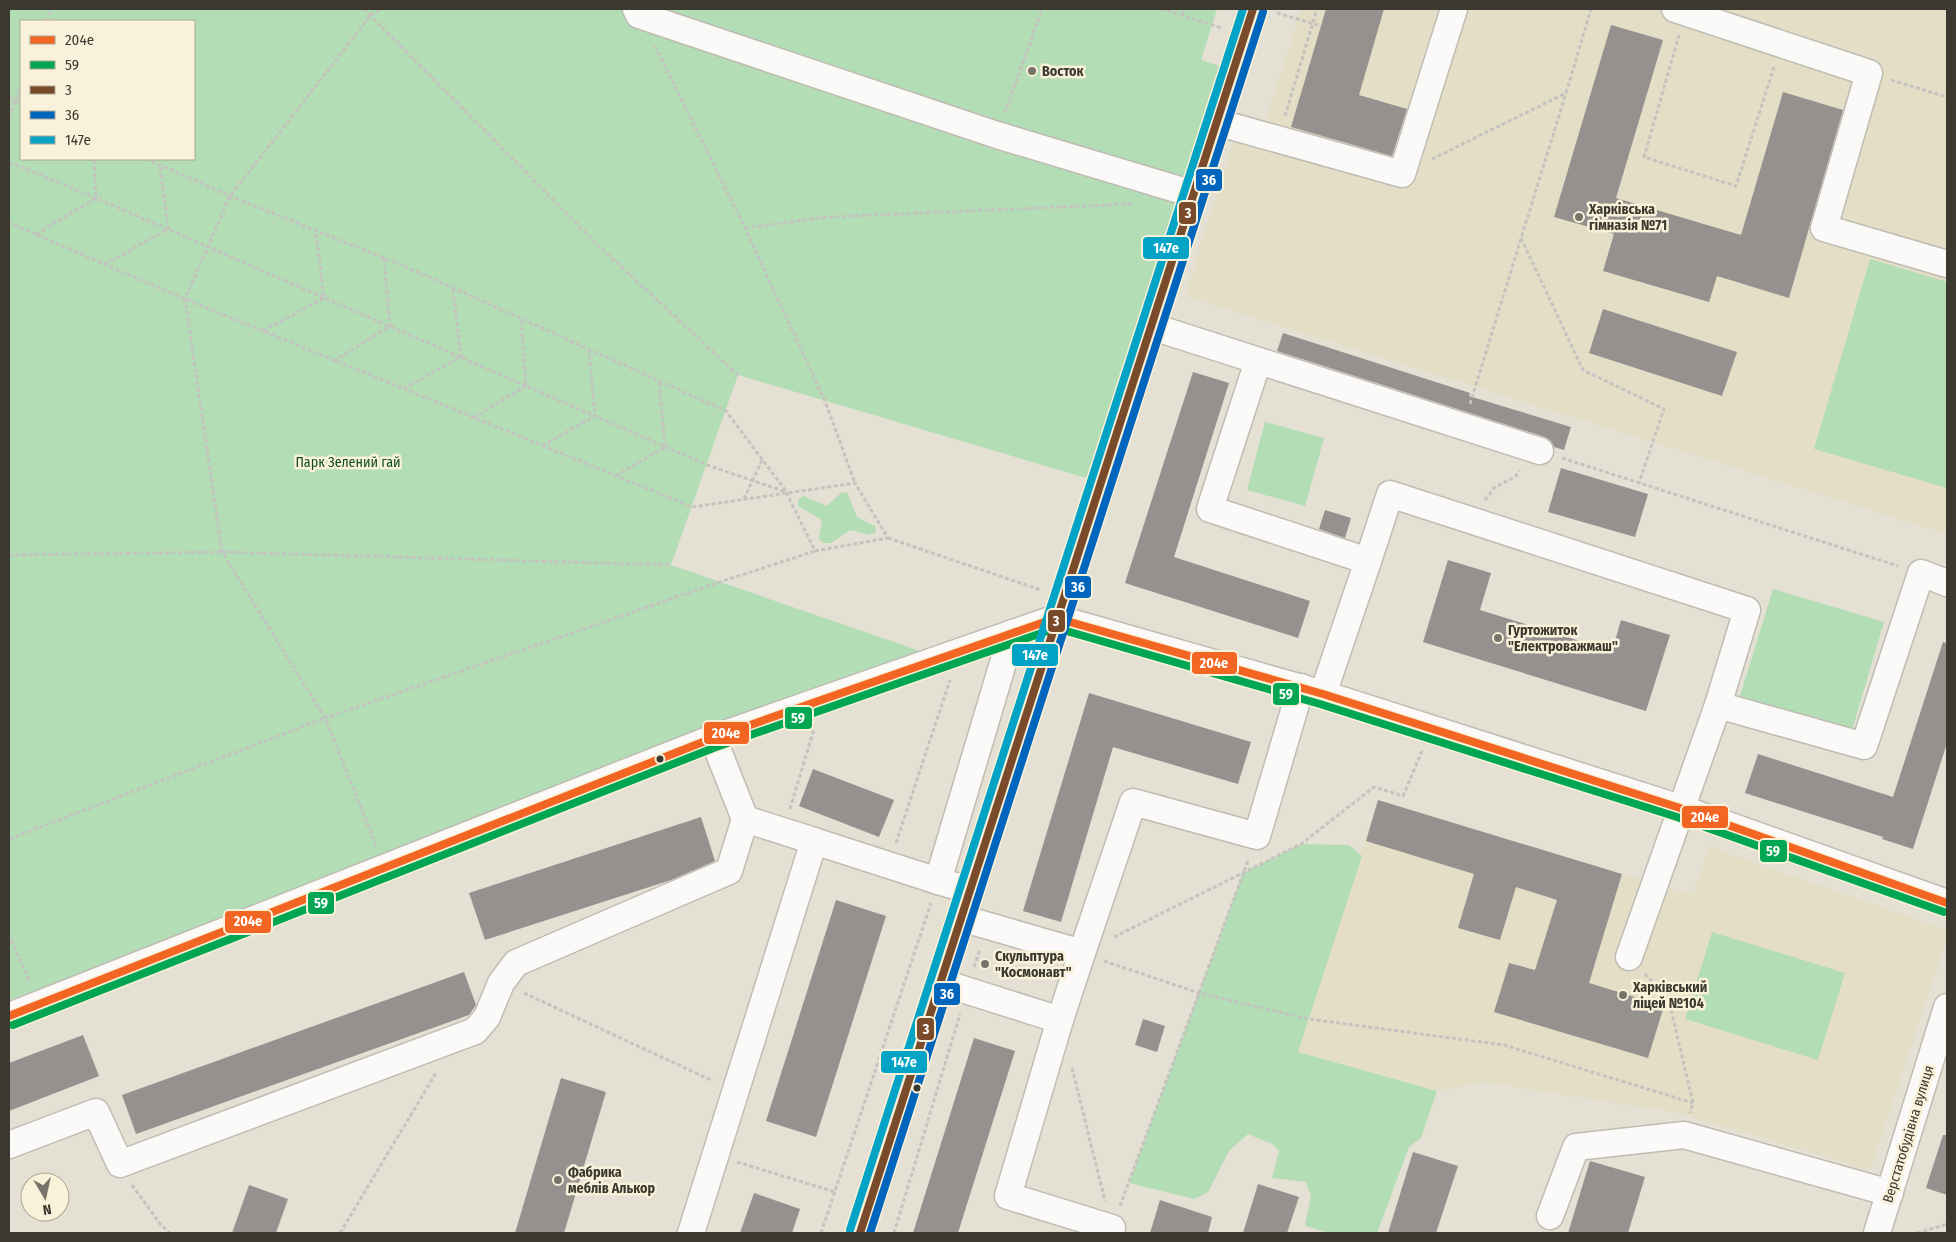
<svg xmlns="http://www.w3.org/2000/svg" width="1956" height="1242" viewBox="0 0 1956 1242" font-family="'Fira Sans Condensed',sans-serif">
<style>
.built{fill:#e5dec7}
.green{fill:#b2ddb5;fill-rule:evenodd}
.building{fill:#94918f}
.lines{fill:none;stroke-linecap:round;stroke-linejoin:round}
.minor-casing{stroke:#bfbcb3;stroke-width:29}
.path{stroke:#c4c3bf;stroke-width:3;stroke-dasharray:4 2.5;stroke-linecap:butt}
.minor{stroke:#fbfaf8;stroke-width:26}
.bus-1-casing{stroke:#f9f1d9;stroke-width:11}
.bus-2-casing{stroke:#f9f1d9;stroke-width:11}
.bus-3-casing{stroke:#f9f1d9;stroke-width:11}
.bus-4-casing{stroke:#f9f1d9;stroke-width:11}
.bus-5-casing{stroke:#f9f1d9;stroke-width:11}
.bus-1{stroke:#f26522;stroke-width:8}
.bus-2{stroke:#00a651;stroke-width:8}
.bus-3{stroke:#7a4b2a;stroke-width:8}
.bus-4{stroke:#0065bd;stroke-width:8}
.bus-5{stroke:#03a3c6;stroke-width:8}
.poi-dot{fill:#767368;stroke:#f9f1d9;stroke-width:2}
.bus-dot{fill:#3b382f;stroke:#f9f1d9;stroke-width:2}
.labels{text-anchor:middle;stroke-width:5;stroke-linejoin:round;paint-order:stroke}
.poi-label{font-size:14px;font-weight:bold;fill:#3b382f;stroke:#f9f1d9;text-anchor:start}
.park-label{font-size:14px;fill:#0e4d24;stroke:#f9f1d9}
.street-label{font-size:14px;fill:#3b382f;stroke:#f9f1d9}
.line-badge{stroke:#f9f1d9;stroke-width:2}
.badge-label{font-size:14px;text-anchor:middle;font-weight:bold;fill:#fff}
</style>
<rect width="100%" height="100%" fill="#e4e0d3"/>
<g class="built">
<polygon points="1301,9 1947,9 1947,534 1185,296 1237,129 1260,137"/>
<polygon points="1378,800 1693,895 1710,847 1947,930 1947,937 1871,1170 1679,1113 1483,1082 1437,1091 1298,1052"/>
</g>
<g class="green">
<path d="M9 9H1217L1201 60 1235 71 1100 482 738 375 671 565 920 651 9 1000ZM21 21H194V159H21Z"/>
<polygon points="1870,259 1947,282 1947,488 1814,449"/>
<polygon points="1265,422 1324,438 1305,506 1247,490"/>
<polygon points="847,492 857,517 875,526 876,532 869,535 850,530 831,543 824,543 819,539 822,520 798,506 798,500 803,496 827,506 841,493"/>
<polygon points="1773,589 1884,622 1852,730 1740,696"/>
<polygon points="1301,844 1349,845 1362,856 1298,1052 1437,1091 1421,1138 1409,1147 1377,1233 1329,1233 1305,1226 1311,1196 1306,1182 1272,1178 1279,1150 1272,1144 1248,1134 1229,1151 1208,1192 1194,1199 1129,1183 1243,873"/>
<polygon points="1712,932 1845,973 1818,1060 1685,1019"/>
</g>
<g class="building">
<polygon points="1326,9 1384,9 1359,95 1407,109 1392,156 1291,127"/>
<polygon points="1611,25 1663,40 1616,198 1741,235 1783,92 1843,110 1789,298 1717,276 1709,302 1603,271 1614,234 1554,217"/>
<polygon points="1603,309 1737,352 1722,396 1589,353"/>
<polygon points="1283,333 1470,393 1469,396 1571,427 1564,450 1554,447 1551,441 1545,437 1277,351"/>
<polygon points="1193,372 1229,383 1174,557 1310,601 1298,638 1125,583"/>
<polygon points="1561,468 1648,494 1635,537 1548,512"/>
<polygon points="1325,510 1351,518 1345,538 1319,529"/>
<polygon points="1448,560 1491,573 1480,610 1612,651 1621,620 1670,635 1646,711 1423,642"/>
<polygon points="1943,642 1947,643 1947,743 1913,849 1882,839 1883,837 1745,793 1758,754 1893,797"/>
<polygon points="1089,693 1251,742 1238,784 1113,747 1061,922 1023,911"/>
<polygon points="813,769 894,800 879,837 799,806"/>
<polygon points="1378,800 1622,874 1589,983 1664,1006 1648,1058 1494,1012 1509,963 1535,970 1557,900 1516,887 1500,940 1458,928 1474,874 1366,841"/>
<polygon points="701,817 715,861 671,880 485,940 469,893"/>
<polygon points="836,900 886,916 816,1137 766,1121"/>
<polygon points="464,972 476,1005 469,1015 136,1134 122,1095"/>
<polygon points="1143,1019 1165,1026 1157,1052 1135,1045"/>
<polygon points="83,1035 99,1076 9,1111 9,1063"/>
<polygon points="974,1038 1015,1051 958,1233 913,1233"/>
<polygon points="561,1078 606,1092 564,1233 515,1233"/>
<polygon points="1943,1135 1947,1135 1947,1195 1926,1188"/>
<polygon points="1413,1152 1458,1166 1436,1233 1388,1233"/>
<polygon points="1590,1161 1645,1177 1628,1233 1568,1233"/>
<polygon points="1258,1184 1299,1197 1287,1233 1243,1233"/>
<polygon points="249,1185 288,1199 276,1233 232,1233"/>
<polygon points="754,1193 800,1209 792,1233 740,1233"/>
<polygon points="1160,1200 1212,1217 1208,1233 1150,1233"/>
</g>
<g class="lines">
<g class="minor-casing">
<g id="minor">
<polyline points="636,9 639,15 997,135 1193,194"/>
<polyline points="1675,9 1869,73 1824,228 1947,264"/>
<polyline points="1216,122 1402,174 1454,9"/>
<polyline points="1150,326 1540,451"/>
<polyline points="1258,361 1210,509 1368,561 1323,694"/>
<polyline points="1368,561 1390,494 1747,610 1718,705"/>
<polyline points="713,738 745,819 814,841"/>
<polyline points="938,881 1012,633"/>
<polyline points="961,918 1082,953 1060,1020"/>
<polyline points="1082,953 1133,802 1257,836 1301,687"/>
<polyline points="1629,957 1718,705 1864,746 1921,573 1947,583"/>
<polyline points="940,982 1060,1020 1008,1196 1112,1228 1111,1233"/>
<polyline points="9,1016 713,738 1056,618 1323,694 1680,808 1947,903"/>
<polyline points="9,1145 96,1112 120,1164 475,1031 487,1017 501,983 516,963 729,871 745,819"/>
<polyline points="1550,1216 1576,1147 1684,1135 1890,1193"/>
<polyline points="691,1233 814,841 938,881 969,890"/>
<polyline points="860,1233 1253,9"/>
<polyline points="1877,1233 1947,1007"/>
</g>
</g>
<g class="path">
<polyline points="364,9 602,249 738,375"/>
<polyline points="1161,9 1222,28"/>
<polyline points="1277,13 1321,26"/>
<polyline points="1182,15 1185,9"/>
<polyline points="47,21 52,9"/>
<polyline points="1679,35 1644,157 1736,186 1774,67"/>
<polyline points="655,46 745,228 825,401 855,483"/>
<polyline points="1891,80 1947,97"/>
<polyline points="9,98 21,103"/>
<polyline points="1005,113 1042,9"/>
<polyline points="1285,116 1317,9"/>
<polyline points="9,117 21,86"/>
<polyline points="146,159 230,196 409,268 726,411 786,491"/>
<polyline points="1432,159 1566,93 1591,9"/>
<polyline points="9,162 96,198 707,465 786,492 815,551 888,538 855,483 692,507 185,299 9,223"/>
<polyline points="745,228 827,217 1134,204"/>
<polyline points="36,234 96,198 94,159"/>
<polyline points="1521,238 1583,370 1664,409 1639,483"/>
<polyline points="105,264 168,229 160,165"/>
<polyline points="263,331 324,298 316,231"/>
<polyline points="334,361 390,326 384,258"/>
<polyline points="403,389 461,357 453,289"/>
<polyline points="1470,404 1566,93"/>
<polyline points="473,418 526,386 521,319"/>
<polyline points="542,446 595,416 589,350"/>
<polyline points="1562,458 1898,566"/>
<polyline points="616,476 665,447 659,381"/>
<polyline points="744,499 762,460"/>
<polyline points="1485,500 1494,488 1516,476 1519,470"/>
<polyline points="888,538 1041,590"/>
<polyline points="9,555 222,552 671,565"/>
<polyline points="790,809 814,729"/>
<polyline points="9,839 325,718 720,582 815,551"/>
<polyline points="896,843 950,680"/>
<polyline points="376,845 325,718 222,552 185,299 230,196 371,15 381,9"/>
<polyline points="9,935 30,983"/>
<polyline points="1114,937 1301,844 1374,787 1403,796 1422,751"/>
<polyline points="1104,961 1199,993 1309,1019 1504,1045 1693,1103"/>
<polyline points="974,967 980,949"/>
<polyline points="1645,974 1669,1001 1693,1103 1690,1113"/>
<polyline points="524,993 713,1081"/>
<polyline points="1072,1068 1105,1201"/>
<polyline points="737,1162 835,1192"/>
<polyline points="132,1185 161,1225 170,1233"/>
<polyline points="1120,1206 1249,858"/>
<polyline points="340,1233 436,1073"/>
<polyline points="821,1233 931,903"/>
<polyline points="894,1233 960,1014"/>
<polyline points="1917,1233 1947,1224"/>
</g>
<use href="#minor" class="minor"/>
<g class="bus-1-casing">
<polyline id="bus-1" points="9,1016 713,738 1056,618 1323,694 1680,808 1947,903"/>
</g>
<g class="bus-2-casing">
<polyline id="bus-2" points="13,1025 716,747 1056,628 1320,704 1677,817 1944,912"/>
</g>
<g class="bus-3-casing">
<polyline id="bus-3" points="860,1233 1253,9"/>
</g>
<g class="bus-4-casing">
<polyline id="bus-4" points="870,1233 1263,12"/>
</g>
<g class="bus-5-casing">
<polyline id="bus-5" points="850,1230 1243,9"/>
</g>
<use href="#bus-1" class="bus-1"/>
<use href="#bus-2" class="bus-2"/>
<use href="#bus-3" class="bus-3"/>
<use href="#bus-4" class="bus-4"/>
<use href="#bus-5" class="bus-5"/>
</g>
<g class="poi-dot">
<circle cx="1032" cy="71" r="5"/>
<circle cx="1579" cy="217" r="5"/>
<circle cx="1498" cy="638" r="5"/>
<circle cx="985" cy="964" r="5"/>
<circle cx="1623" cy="995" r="5"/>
<circle cx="558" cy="1180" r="5"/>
</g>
<g class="bus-dot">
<circle cx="660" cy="759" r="4.5"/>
<circle cx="917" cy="1088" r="4.5"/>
</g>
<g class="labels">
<g class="poi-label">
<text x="1042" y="76">Восток</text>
<text x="1589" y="214">Харківська<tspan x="1589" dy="16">гімназія №71</tspan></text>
<text x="1508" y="635">Гуртожиток<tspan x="1508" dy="16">"Електроважмаш"</tspan></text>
<text x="995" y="961">Скульптура<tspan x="995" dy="16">"Космонавт"</tspan></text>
<text x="1633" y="992">Харківський<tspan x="1633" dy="16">ліцей №104</tspan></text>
<text x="568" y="1177">Фабрика<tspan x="568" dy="16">меблів Алькор</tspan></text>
</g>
<g class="park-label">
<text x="348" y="467">Парк Зелений гай</text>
</g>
<g class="street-label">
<text transform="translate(1908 1134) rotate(-73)" y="5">Верстатобудівна вулиця</text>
</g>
</g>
<g class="line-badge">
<rect x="1195" y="168" width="28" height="24" rx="5" fill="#0065bd"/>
<rect x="1178" y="201" width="19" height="24" rx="5" fill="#7a4b2a"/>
<rect x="1142" y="236" width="48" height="24" rx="5" fill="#03a3c6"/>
<rect x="1064" y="575" width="28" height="24" rx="5" fill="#0065bd"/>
<rect x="1047" y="609" width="19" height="24" rx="5" fill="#7a4b2a"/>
<rect x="1011" y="643" width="48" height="24" rx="5" fill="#03a3c6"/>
<rect x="1191" y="651" width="47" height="24" rx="5" fill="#f26522"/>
<rect x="1272" y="682" width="28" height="24" rx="5" fill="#00a651"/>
<rect x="784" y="706" width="29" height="24" rx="5" fill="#00a651"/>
<rect x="703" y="721" width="47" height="24" rx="5" fill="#f26522"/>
<rect x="1681" y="805" width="48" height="24" rx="5" fill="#f26522"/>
<rect x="1759" y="839" width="29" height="24" rx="5" fill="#00a651"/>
<rect x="307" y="891" width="28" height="24" rx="5" fill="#00a651"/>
<rect x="224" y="910" width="48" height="24" rx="5" fill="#f26522"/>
<rect x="933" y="982" width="28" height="24" rx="5" fill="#0065bd"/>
<rect x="916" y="1017" width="19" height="24" rx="5" fill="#7a4b2a"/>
<rect x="880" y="1050" width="48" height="24" rx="5" fill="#03a3c6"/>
</g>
<g class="badge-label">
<text x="1209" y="185">36</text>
<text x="1188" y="218">3</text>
<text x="1166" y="253">147е</text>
<text x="1078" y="592">36</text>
<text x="1056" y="626">3</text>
<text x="1035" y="660">147е</text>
<text x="1214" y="668">204е</text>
<text x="1286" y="699">59</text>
<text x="798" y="723">59</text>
<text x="726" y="738">204е</text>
<text x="1705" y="822">204е</text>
<text x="1773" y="856">59</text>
<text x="321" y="908">59</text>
<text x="248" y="926">204е</text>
<text x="947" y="999">36</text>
<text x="926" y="1034">3</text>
<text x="904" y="1067">147е</text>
</g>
<rect width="1956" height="1242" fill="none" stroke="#3b382f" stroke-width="20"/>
<rect x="20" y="20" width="175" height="140" fill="#f9f1d9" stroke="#ada795"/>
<rect x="30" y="36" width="25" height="8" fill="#f26522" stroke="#ada795"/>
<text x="65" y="45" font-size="15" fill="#3b382f">204е</text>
<rect x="30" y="61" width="25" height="8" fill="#00a651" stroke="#ada795"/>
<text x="65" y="70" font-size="15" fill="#3b382f">59</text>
<rect x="30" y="86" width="25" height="8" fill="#7a4b2a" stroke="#ada795"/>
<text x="65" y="95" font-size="15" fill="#3b382f">3</text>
<rect x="30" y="111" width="25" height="8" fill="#0065bd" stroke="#ada795"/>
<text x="65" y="120" font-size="15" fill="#3b382f">36</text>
<rect x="30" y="136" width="25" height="8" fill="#03a3c6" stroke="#ada795"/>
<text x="65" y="145" font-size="15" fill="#3b382f">147е</text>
<g transform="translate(45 1197) rotate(171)"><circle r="24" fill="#f9f1d9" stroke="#ada795"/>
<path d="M0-4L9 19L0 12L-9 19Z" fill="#767368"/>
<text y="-8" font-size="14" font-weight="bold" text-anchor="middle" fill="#3b382f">N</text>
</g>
</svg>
